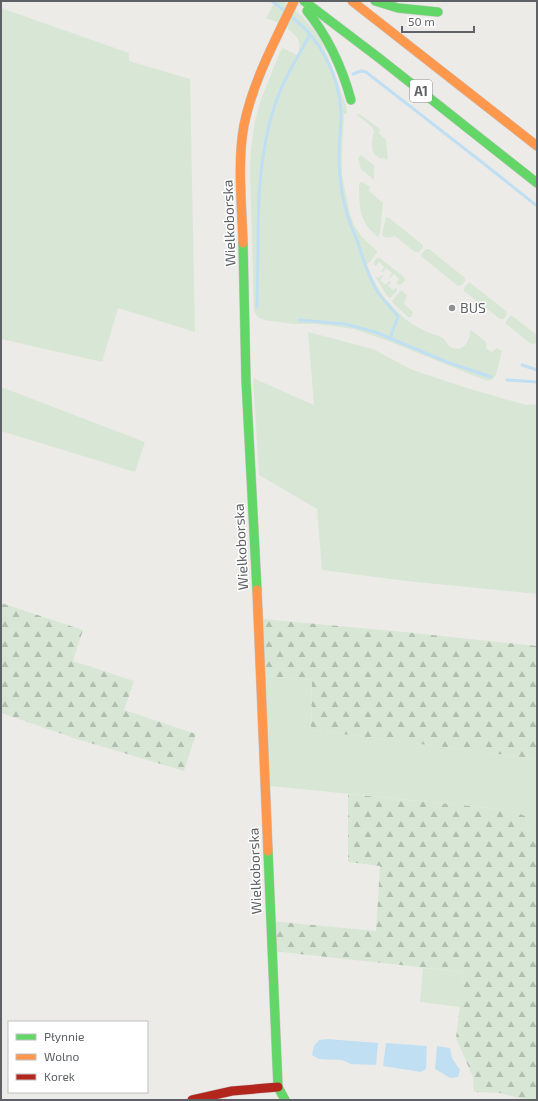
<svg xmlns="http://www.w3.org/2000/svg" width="538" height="1101" viewBox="0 0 538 1101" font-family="'Exo 2',sans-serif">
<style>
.green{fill:#d8e7d5}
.forest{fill:url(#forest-firs)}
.water{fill:#c1dff2}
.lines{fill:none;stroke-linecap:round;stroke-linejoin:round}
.stream{stroke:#c1dff2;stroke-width:3}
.fast-casing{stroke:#c9c9c9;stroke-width:10}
.slow-casing{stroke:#c9c9c9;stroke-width:10}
.jam-casing{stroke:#c9c9c9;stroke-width:10}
.fast{stroke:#63d668;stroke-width:9}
.slow{stroke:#ff974d;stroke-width:9}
.jam{stroke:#b3261e;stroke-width:9}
.poi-dot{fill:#909193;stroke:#fff;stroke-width:1.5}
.labels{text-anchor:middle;stroke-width:3;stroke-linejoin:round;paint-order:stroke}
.shield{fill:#fff;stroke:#8e9093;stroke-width:1}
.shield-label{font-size:13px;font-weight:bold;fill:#5e6165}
.street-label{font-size:14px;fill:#5e6165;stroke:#fff}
.poi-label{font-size:14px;fill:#5e6165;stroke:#fff;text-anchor:start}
</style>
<defs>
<pattern id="forest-firs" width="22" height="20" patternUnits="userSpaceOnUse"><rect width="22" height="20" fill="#d8e7d5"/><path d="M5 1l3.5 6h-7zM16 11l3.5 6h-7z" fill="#b2bfb0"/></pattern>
</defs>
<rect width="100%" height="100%" fill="#ecebe8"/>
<g class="green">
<path d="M275 1H283L302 16 320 37 346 105 347 114H344L342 152V175L350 214 354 225 361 236 377 251V253L367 265C373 280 380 294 391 305 401 316 412 325 425 331 431 334 438 335 443 338 446 340 447 345 451 347 463 353 470 341 470 331L471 330 486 342V348L491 352 497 348 502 351 496 375 492 380 488 381 472 375 388 341 354 329 316 324H294L264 320C259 318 256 316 254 311L250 172 251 149 255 121 261 99 280 52 283 48 297 55C300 50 300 44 298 39 294 32 274 18 266 19Z"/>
<polygon points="1,8 129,53 129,61 190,79 195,332 118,308 102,362 1,339"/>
<polygon points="359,114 361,115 380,129 379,133 386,140 388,159 387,160 383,158 381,159 374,154 372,148 372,140 374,131 372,127 357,115"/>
<polygon points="361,155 375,166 374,168 374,180 361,169 358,158"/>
<path d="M360 182H363L370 187 369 191 383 203 380 233 378 237C359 222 359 207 359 185Z"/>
<polygon points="386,217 389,218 423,245 423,248 419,252 415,252 395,236 387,238 384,237 382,234"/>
<polygon points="426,249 429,249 465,278 465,281 462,285 458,286 422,257 421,254"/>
<polygon points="377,258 380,258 404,277 405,280 402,284 399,285 396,283 399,279 394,274 390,278 389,277 392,273 386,268 383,272 381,271 384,267 379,262 376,266 374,265 374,262"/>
<polygon points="382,275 383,276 380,280 386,285 389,281 391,282 388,286 393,290 397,287 397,291 390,298 387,296 375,276 378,278"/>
<polygon points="469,282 506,311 507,314 504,319 500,319 464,291 464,288"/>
<polygon points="400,291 402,291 407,295 404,304 413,312 411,317 408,317 392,302 393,300"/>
<polygon points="511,315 537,335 537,343 531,344 506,324 506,321"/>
<polygon points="308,332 373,349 410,369 467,388 526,405 537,404 537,594 406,581 322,570 317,509 259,475 253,378 314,405"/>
<polygon points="1,387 145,442 135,472 1,431"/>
<polygon points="265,676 312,680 311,730 537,759 537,846 525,816 511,810 270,786"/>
<polygon points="423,968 464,972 460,1007 420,1002"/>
</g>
<g class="forest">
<polygon points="1,603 83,630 73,661 134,681 124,710 196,734 184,771 77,739 1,713"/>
<polygon points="262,619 404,632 537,646 537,759 311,730 312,680 265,676"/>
<polygon points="348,794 511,810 525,816 537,846 537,1100 526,1100 500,1093 474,1092 473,1077 456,1038 464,972 272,951 271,921 376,931 380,866 348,862"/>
</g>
<g class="water">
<polygon points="327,1039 378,1043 376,1065 351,1064 342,1060 319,1059 312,1055 314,1046 319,1040"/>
<path d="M386 1043 427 1046C426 1054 427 1060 426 1069L421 1072 383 1066Z"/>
<polygon points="437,1046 450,1048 452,1058 460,1070 458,1077 450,1078 435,1069"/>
</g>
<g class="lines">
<g class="stream">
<polyline points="272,1 285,11"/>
<path d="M292 17C320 39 339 75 341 111 341 130 338 148 339 166 340 182 343 202 348 217 350 226 355 234 358 243 363 259 368 276 377 291 383 300 392 308 398 317L390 338"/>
<polyline points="353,74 361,71 366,72 483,163 537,206"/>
<path d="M257 307C257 286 258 265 258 243 258 199 260 153 273 111 281 83 297 59 310 34"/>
<polyline points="299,320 345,324 375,332 447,362 491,377"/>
<polyline points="522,365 537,370"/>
<polyline points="507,380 537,382"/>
</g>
<g class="fast-casing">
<g id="fast">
<polyline points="304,1 379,58 537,183"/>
<polyline points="375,1 398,8 438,12"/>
<path d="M307 11C329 38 342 67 351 100"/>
<polyline points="243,243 246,380 257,590"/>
<polyline points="268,851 278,1087 285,1100"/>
</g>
</g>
<g class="slow-casing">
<g id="slow">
<polyline points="352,1 537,146"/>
<path d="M243 243C242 205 237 163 244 125 253 81 275 41 294 1"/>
<polyline points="257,590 268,851"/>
</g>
</g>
<g class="jam-casing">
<polyline id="jam" points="192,1100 232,1091 278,1087"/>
</g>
<use href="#fast" class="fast"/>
<use href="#slow" class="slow"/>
<use href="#jam" class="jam"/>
</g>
<circle class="poi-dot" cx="452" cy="308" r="4"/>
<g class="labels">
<rect class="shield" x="410" y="80" width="22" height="22" rx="3"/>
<g class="shield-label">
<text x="421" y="96">A1</text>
</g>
<g class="street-label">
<text transform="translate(229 223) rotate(-92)" y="5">Wielkoborska</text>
<text transform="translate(241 547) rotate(-93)" y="5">Wielkoborska</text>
<text transform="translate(255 871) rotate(-92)" y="5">Wielkoborska</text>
</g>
<g class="poi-label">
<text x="460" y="313">BUS</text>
</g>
</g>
<rect width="538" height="1101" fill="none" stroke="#5e6165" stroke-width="4"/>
<rect x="8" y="1021" width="140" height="72" fill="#ffffff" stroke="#bfc0c1"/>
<rect x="16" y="1034" width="20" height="6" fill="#63d668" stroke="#bfc0c1"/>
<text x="44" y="1041" font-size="12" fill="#5e6165">Płynnie</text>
<rect x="16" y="1054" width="20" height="6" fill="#ff974d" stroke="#bfc0c1"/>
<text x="44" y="1061" font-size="12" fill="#5e6165">Wolno</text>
<rect x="16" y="1074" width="20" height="6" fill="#b3261e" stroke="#bfc0c1"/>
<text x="44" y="1081" font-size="12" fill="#5e6165">Korek</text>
<path d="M402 26v6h72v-6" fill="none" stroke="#5e6165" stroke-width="2"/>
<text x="408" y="26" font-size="12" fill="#5e6165" stroke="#ffffff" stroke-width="3" paint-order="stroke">50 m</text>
</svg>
